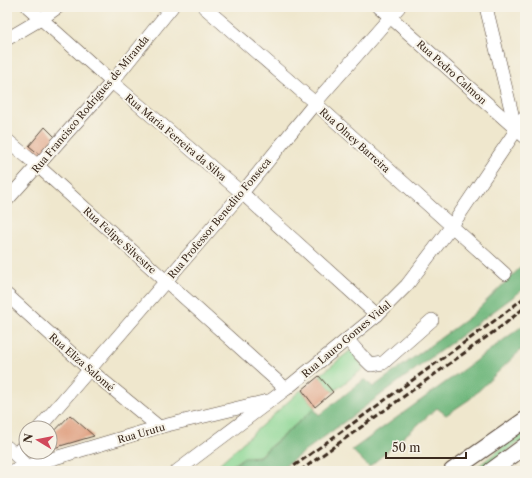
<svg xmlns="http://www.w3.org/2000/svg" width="532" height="478" viewBox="0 0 532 478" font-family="'Libre Caslon Text',serif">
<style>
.green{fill:#8ad693;stroke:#628058}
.forest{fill:#6fb77d;stroke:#55704e}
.building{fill:#dd9674}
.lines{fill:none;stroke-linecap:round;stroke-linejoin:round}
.minor-casing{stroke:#564638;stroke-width:14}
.major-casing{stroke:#564638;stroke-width:18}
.minor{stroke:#fff;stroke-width:13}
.major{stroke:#fff;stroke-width:16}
.rail{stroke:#3b2a1e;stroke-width:3;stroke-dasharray:6 3;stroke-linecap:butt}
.labels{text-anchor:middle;stroke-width:4;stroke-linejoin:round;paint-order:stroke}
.street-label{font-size:10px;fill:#3b2a1e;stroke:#f7f3e8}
</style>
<rect width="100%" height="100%" fill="#f7f3e8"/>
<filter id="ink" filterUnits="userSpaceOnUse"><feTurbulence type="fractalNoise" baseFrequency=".025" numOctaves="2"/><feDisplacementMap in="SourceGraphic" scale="8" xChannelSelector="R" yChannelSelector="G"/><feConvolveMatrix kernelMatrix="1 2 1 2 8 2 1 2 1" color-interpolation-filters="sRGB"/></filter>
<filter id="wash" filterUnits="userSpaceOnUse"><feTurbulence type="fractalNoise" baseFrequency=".012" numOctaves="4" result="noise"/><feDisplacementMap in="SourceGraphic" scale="16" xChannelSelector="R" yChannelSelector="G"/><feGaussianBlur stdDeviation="0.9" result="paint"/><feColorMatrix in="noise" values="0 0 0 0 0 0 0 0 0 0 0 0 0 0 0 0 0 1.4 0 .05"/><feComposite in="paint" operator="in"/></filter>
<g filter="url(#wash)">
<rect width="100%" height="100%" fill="#efe7cd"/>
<g class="green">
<polygon points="351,350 364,368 333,392 319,376"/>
<polygon points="301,390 315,408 259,456 244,457 224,471 219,464"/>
<polygon points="525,433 525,439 512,447 480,471 472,471 508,443"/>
</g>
<g class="forest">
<polygon points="525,263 525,288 278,471 226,471 244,458 259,457 314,409 319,415 365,379 373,387 471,316"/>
<polygon points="525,324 525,346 470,399 446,415 437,408 369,467 352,450 471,364"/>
</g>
<g id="blocks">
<g class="building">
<polygon points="45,127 55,137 40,155 29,146"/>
<polygon points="319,376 333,392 315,407 302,390"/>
<polygon points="70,415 94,436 50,449 50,436"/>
</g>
</g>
</g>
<g filter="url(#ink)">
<use href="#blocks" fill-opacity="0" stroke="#564638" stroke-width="1"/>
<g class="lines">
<g class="minor-casing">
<g id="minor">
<polyline points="28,7 112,82 242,193 377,315"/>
<polyline points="204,7 315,103 505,274"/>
<polyline points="379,7 525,137"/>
<polyline points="486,7 516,130 518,130"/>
<polyline points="7,39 41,19 58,7"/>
<polyline points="7,140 38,166 286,389"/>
<polyline points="7,200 112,82 172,7"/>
<polyline points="7,295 90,370 159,427"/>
<polyline points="347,339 360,354 371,365 383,363 432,320"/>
<polyline points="39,428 242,193 315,103 399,7"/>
<polyline points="7,447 32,471"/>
<polyline points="16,454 26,443"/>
<polyline points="11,471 159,427 267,401"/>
<polyline points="177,471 286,389 377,315 407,285 451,227 525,117"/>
</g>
</g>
<g class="major-casing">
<g id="major">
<polyline points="452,471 525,420"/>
<polyline points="491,471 525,446"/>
</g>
</g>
<use href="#minor" class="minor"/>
<use href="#major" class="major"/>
<g class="rail">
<polyline points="287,471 501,316 525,297"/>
<polyline points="300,471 506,323 525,307"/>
</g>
</g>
</g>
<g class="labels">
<g class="street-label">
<text transform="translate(452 72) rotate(42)" y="4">Rua Pedro Calmon</text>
<text transform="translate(90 104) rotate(-50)" y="4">Rua Francisco Rodrigues de Miranda</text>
<text transform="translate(176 137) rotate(40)" y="4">Rua Maria Ferreira da Silva</text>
<text transform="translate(355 140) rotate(42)" y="4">Rua Olney Barreira</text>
<text transform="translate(219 218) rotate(-50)" y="4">Rua Professor Benedito Fonseca</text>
<text transform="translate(120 240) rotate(42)" y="4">Rua Felipe Silvestre</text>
<text transform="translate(346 339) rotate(-40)" y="4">Rua Lauro Gomes Vidal</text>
<text transform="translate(82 362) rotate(41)" y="4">Rua Eliza Salomé</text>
<text transform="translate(141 433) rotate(-16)" y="4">Rua Urutu</text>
</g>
</g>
<rect width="532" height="478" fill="none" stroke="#f7f3e8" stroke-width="24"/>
<g transform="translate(38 440) rotate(280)"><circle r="19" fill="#f7f3e8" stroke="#aca397"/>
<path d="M0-3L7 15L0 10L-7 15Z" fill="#d1495b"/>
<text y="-6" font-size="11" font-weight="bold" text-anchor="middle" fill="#3b2a1e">N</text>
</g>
<path d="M386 452v6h80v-6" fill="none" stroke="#3b2a1e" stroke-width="2"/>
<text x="392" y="452" font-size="12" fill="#3b2a1e" stroke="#f7f3e8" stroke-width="3" paint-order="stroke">50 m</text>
</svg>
